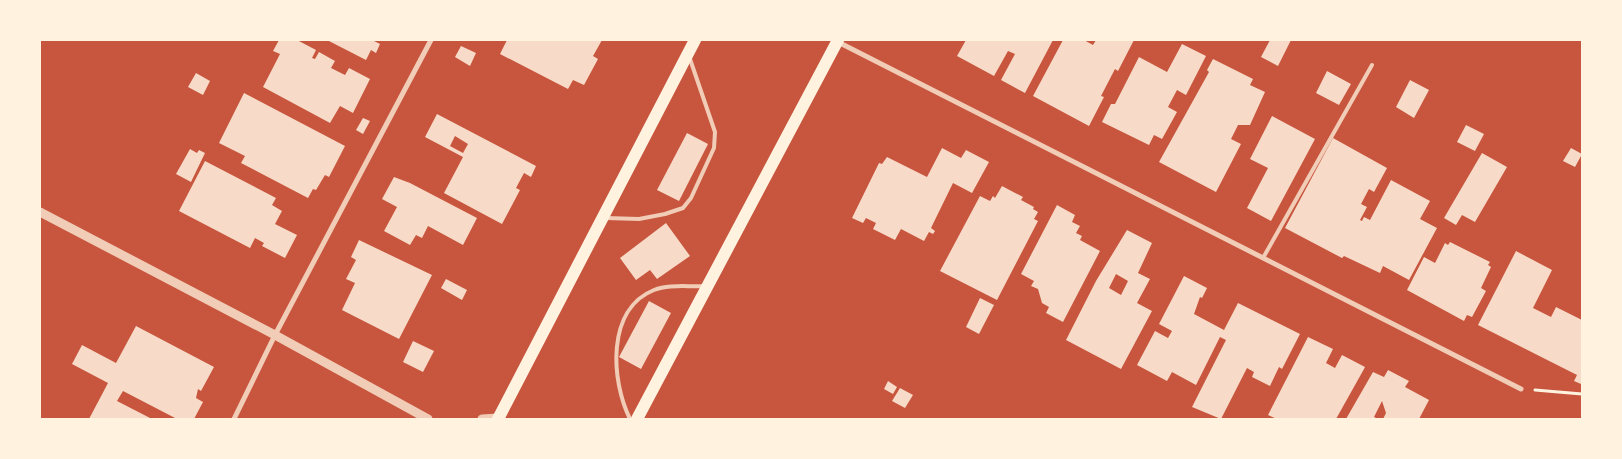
<svg xmlns="http://www.w3.org/2000/svg" width="1622" height="459" viewBox="0 0 1622 459" font-family="'Golos Text',sans-serif">
<style>
.building{fill:#f7dbc8;fill-rule:evenodd}
.lines{fill:none;stroke-linecap:round;stroke-linejoin:round}
.path{stroke:#fff3e0;stroke-width:3}
.service{stroke:#f1ccb7;stroke-width:4}
.minor{stroke:#f1ccb7;stroke-width:5}
.tertiary{stroke:#f1ccb7;stroke-width:9}
.primary{stroke:#fff3e0;stroke-width:12}
</style>
<rect width="100%" height="100%" fill="#c8553d"/>
<g class="building">
<polygon points="279,40 297,40 316,50 312,58 315,59 319,52 335,61 331,68 345,75 349,68 370,79 353,113 340,106 330,123 263,87 280,54 273,51"/>
<polygon points="327,40 372,40 380,44 376,53 371,50 366,60"/>
<polygon points="507,40 602,40 593,56 598,59 584,85 573,80 568,89 500,54"/>
<polygon points="966,40 1053,40 1025,93 1001,80 1015,54 1008,51 994,76 957,56"/>
<polygon points="1063,40 1084,40 1093,45 1096,40 1134,40 1118,71 1115,69 1101,96 1104,97 1089,126 1033,96"/>
<polygon points="1270,40 1291,40 1278,66 1261,57"/>
<polygon points="1182,44 1206,56 1186,95 1177,90 1168,107 1177,112 1162,139 1154,135 1149,145 1102,122 1111,104 1115,104 1139,57 1167,72"/>
<polygon points="461,46 476,53 470,66 455,57"/>
<polygon points="1213,59 1253,79 1250,85 1265,92 1250,125 1238,125 1231,139 1241,144 1216,192 1159,162 1209,72 1207,70"/>
<polygon points="1327,71 1351,84 1339,105 1316,93"/>
<polygon points="196,73 210,81 203,95 188,87"/>
<polygon points="1410,80 1429,90 1414,118 1396,107"/>
<polygon points="244,93 345,146 329,177 325,175 316,190 313,189 308,198 241,163 245,156 219,143"/>
<path d="M437 114 536 166 531 177 524 173 516 188 520 190 502 224 444 193 463 157 425 137ZM455 136 468 144 463 153 450 146Z"/>
<polygon points="1272,116 1315,139 1271,221 1247,208 1268,168 1250,159"/>
<polygon points="363,118 370,121 363,134 356,130"/>
<polygon points="1466,125 1484,134 1475,151 1457,142"/>
<polygon points="687,133 708,144 679,201 657,190"/>
<polygon points="1333,138 1387,168 1374,192 1369,189 1361,204 1367,207 1360,220 1362,221 1364,217 1370,220 1391,180 1430,201 1420,219 1437,228 1409,280 1383,266 1380,273 1344,256 1342,258 1285,228"/>
<polygon points="942,148 961,158 966,150 989,162 972,193 953,183 931,228 935,231 933,234 929,232 924,241 901,229 895,240 873,229 876,223 866,218 863,223 852,218 879,163 882,164 887,157 927,177"/>
<polygon points="1571,148 1582,154 1575,167 1563,161"/>
<polygon points="190,149 197,153 199,150 205,153 191,182 176,174"/>
<polygon points="1482,153 1507,167 1475,222 1462,215 1456,225 1444,218"/>
<polygon points="205,161 276,198 272,205 282,211 275,224 297,235 285,258 262,246 264,243 255,238 250,248 179,211"/>
<polygon points="394,177 410,183 477,218 463,245 428,226 422,238 416,235 410,245 384,231 397,207 382,199"/>
<polygon points="1002,186 1023,197 1021,200 1034,207 1033,209 1038,212 1034,219 1038,221 997,300 940,271 980,196 990,201 993,196 995,198"/>
<polygon points="1057,205 1075,215 1072,222 1080,226 1076,233 1082,236 1080,240 1100,251 1063,322 1046,313 1049,307 1042,303 1038,289 1031,286 1034,281 1021,274"/>
<polygon points="666,223 690,256 657,279 650,270 636,280 620,258"/>
<path d="M1127 230 1152 243 1138 273 1150 279 1137 303 1152 311 1121 369 1066 340 1096 281ZM1116 274 1128 281 1121 295 1109 288Z"/>
<polygon points="359,240 432,275 399,339 342,310 355,283 346,279 356,260 351,257"/>
<polygon points="1450,242 1490,262 1488,265 1491,267 1481,288 1486,291 1472,317 1467,315 1464,321 1407,290 1424,257 1435,263 1445,243 1448,245"/>
<polygon points="1516,251 1552,270 1533,308 1551,317 1556,307 1582,320 1581,384 1574,381 1577,375 1478,325"/>
<polygon points="1184,276 1207,288 1202,298 1200,297 1194,314 1224,330 1238,303 1300,334 1282,369 1279,367 1270,386 1252,377 1254,372 1247,368 1221,419 1192,407 1226,340 1220,337 1196,385 1172,372 1167,381 1137,365 1155,331 1168,338 1172,331 1159,324"/>
<polygon points="446,279 467,290 462,300 441,288"/>
<polygon points="980,298 994,305 979,334 966,327"/>
<polygon points="649,301 671,313 641,369 619,357"/>
<polygon points="136,326 214,367 201,391 198,389 196,398 203,402 194,419 177,419 123,391 117,401 152,419 89,419 108,383 72,364 82,345 116,363"/>
<polygon points="1308,337 1333,349 1326,363 1335,368 1342,355 1365,367 1364,369 1336,419 1277,419 1268,415"/>
<polygon points="413,341 434,351 423,372 403,362"/>
<polygon points="1388,370 1409,381 1405,387 1429,400 1419,419 1383,419 1386,413 1382,401 1374,417 1378,419 1346,419 1373,372 1384,377"/>
<polygon points="888,381 897,387 893,394 884,389"/>
<polygon points="900,388 913,395 905,408 892,401"/>
</g>
<g class="lines">
<polyline class="path" points="1535,390 1582,394"/>
<g class="service">
<polyline points="606,218 639,219 665,214 683,208 691,198 714,148 715,132 690,59"/>
<polyline points="1263,258 1372,65"/>
<path d="M630 419C611 381 606 309 654 290 669 284 688 287 704 286"/>
</g>
<g class="minor">
<polyline points="838,42 1521,389"/>
<polyline points="234,419 275,335 431,40"/>
</g>
<g class="tertiary">
<polyline points="40,212 275,335 428,419"/>
<polyline points="482,419 498,418"/>
</g>
<g class="primary">
<polyline points="498,419 695,40"/>
<polyline points="637,419 838,40"/>
</g>
</g>
<rect width="1622" height="459" fill="none" stroke="#fff3e0" stroke-width="82"/>
</svg>
